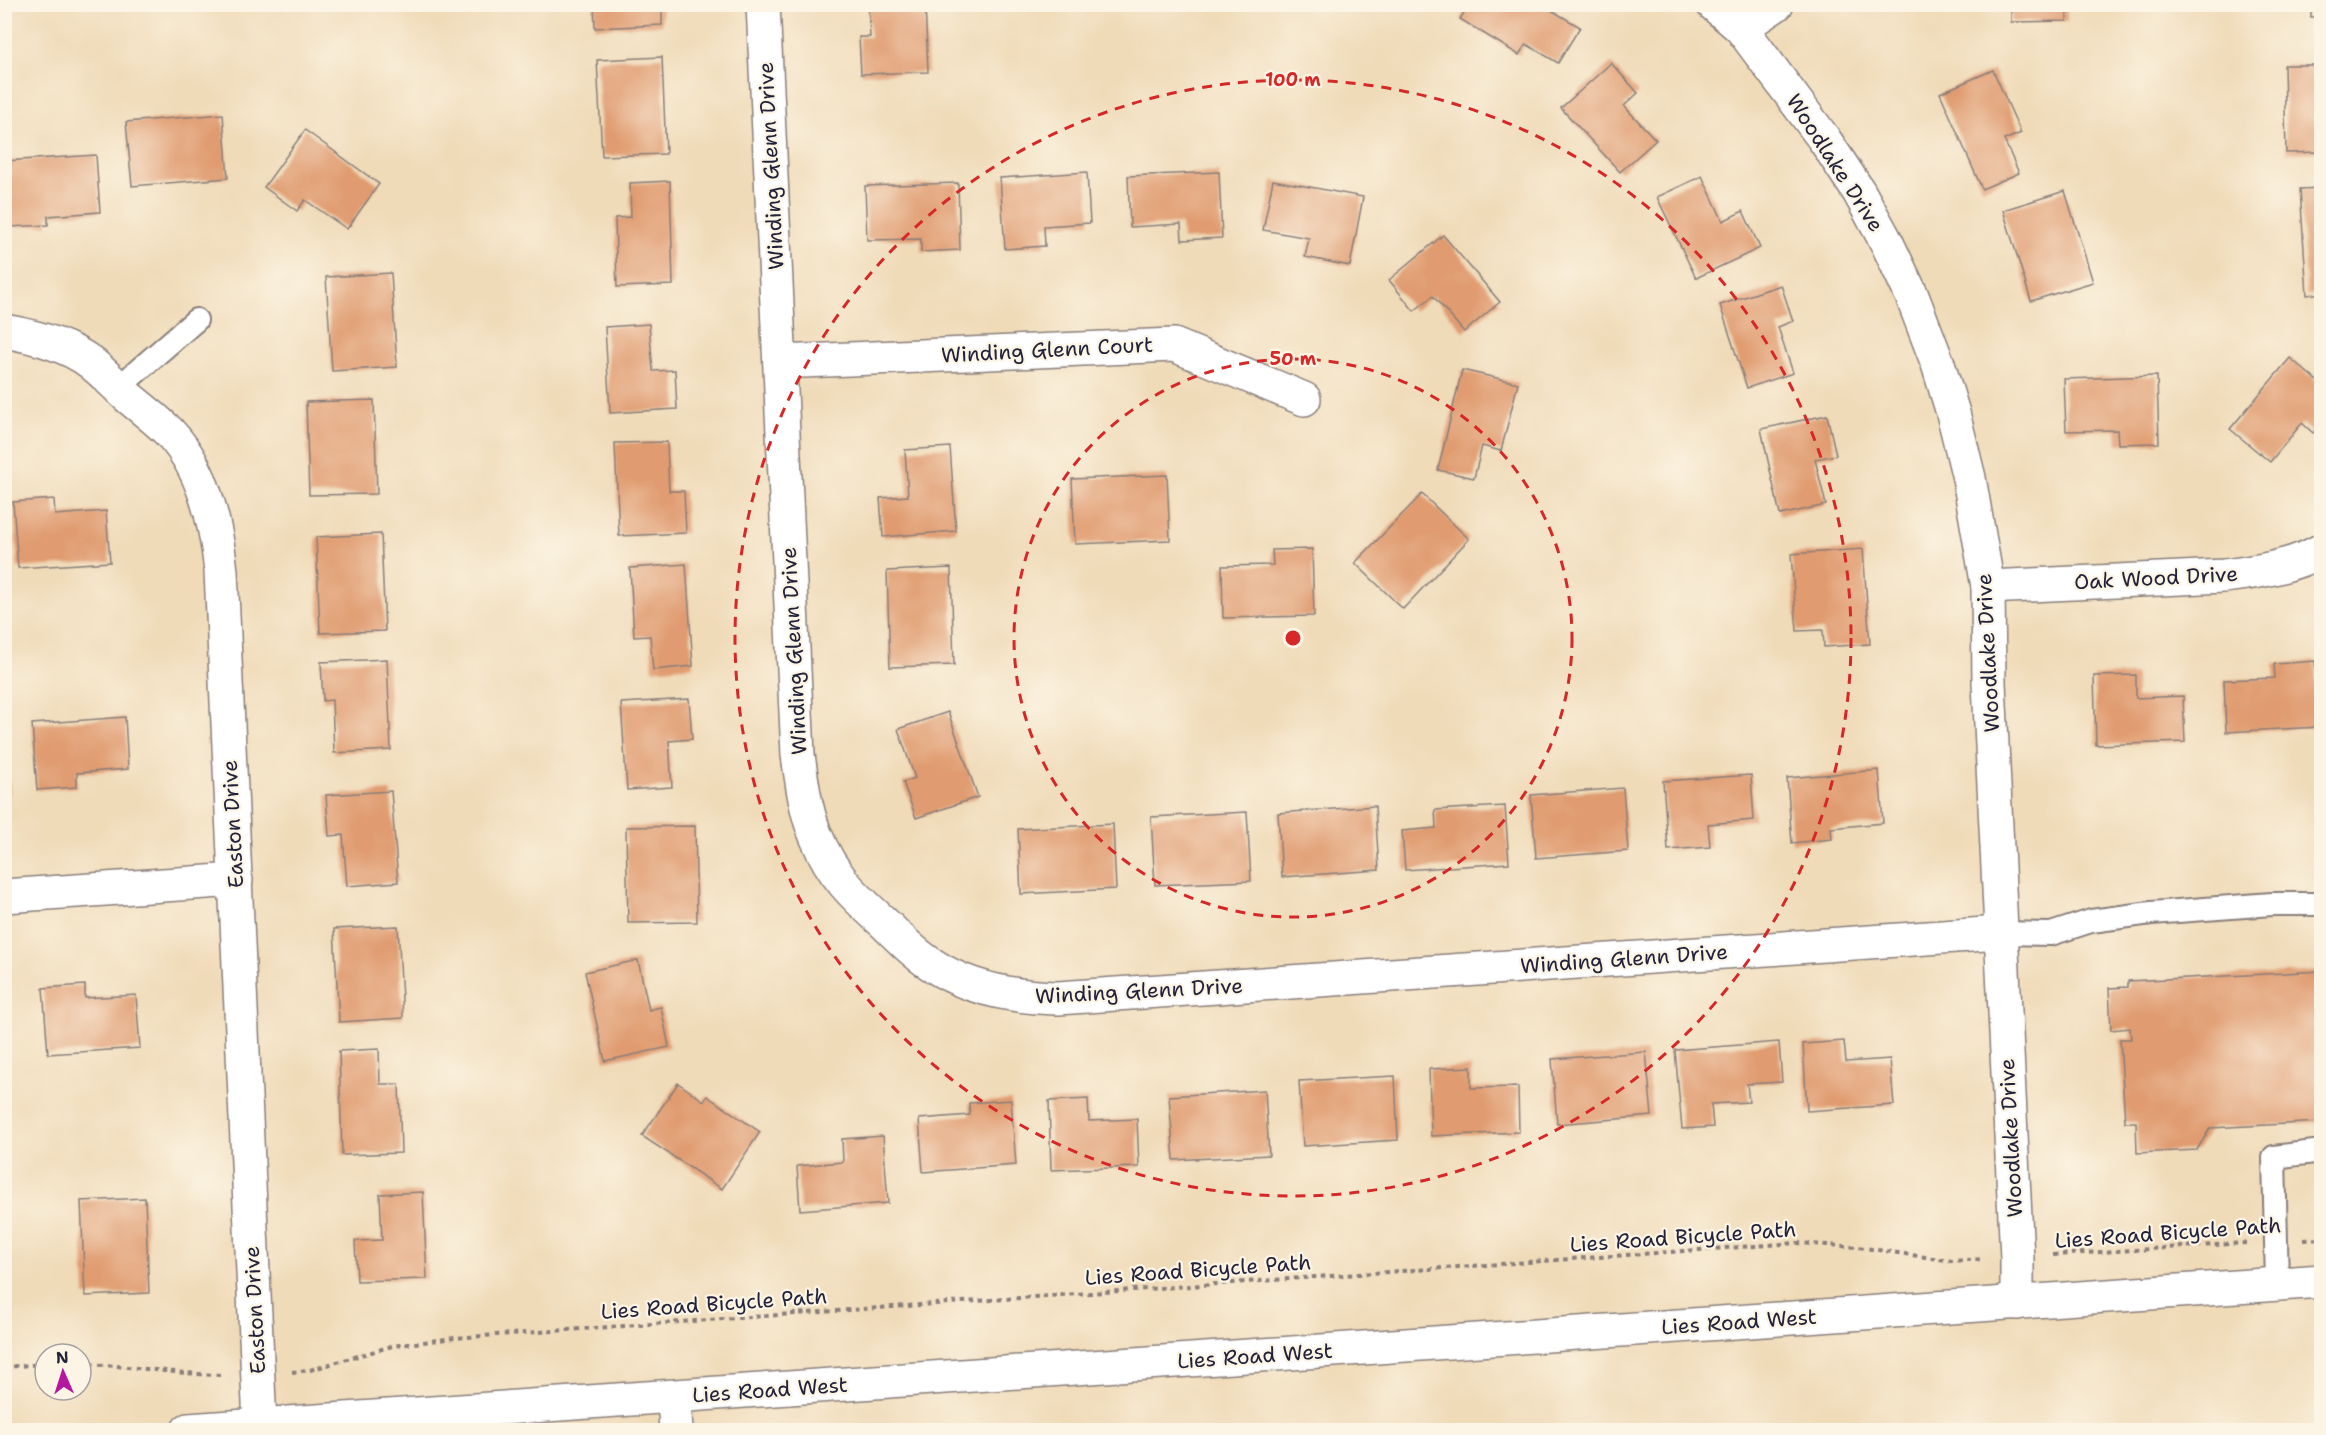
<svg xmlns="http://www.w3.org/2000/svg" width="2326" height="1435" viewBox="0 0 2326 1435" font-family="'Shantell Sans',sans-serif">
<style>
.building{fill:#e09b70}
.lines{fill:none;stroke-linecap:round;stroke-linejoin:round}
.service-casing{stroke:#897e7a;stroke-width:26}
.minor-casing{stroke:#897e7a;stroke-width:36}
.tertiary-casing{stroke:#897e7a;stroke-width:36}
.path{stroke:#897e7a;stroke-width:4;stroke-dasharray:4.5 4.5;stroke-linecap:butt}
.service{stroke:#fff;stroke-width:22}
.minor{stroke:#fff;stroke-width:33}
.tertiary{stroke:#fff;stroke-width:33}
.ring{fill:none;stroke:#d62828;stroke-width:3;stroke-dasharray:10 8}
.labels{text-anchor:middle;stroke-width:4.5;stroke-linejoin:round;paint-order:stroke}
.street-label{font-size:21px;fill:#22223b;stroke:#fcf5e5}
.centre{fill:#d62828;stroke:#fcf5e5;stroke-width:3}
.ring-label{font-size:18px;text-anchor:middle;font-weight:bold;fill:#d62828;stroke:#fcf5e5;stroke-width:4.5;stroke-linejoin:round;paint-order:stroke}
</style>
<rect width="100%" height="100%" fill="#fcf5e5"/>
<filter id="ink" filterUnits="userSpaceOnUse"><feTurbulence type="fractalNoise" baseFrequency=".0167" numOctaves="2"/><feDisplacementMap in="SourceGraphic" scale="12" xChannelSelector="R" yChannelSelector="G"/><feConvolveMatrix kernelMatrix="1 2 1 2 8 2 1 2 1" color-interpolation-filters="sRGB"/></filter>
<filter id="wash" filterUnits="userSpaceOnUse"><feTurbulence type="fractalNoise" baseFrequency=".008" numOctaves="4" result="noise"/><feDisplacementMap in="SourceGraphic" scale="24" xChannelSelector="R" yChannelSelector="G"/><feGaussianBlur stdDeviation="1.35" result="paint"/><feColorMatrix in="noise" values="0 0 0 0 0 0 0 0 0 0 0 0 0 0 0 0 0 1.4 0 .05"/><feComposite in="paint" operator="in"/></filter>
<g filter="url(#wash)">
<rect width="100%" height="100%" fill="#f0dbb9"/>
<g id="blocks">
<g class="building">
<polygon points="594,4 662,4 662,25 595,28"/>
<polygon points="868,4 925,4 928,72 861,74 859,37 870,37"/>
<polygon points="1469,4 1541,4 1580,27 1558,63 1526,44 1519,55 1460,19"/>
<polygon points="2011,4 2067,4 2067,21 2011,22"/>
<rect x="2311" y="4" width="11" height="13"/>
<polygon points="662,57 666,154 602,156 597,60"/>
<polygon points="1611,63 1638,93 1624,106 1656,140 1620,172 1561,108"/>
<polygon points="2284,65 2322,65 2322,152 2286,153"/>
<polygon points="1993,70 2021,133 2004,140 2019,173 1982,189 1940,93"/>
<polygon points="223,114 228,178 132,186 126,122"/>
<polygon points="305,130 379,184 347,229 305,200 297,211 264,187"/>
<polygon points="96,155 100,212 48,216 48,225 9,227 5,161"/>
<polygon points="1087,172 1090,223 1044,226 1045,246 1005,249 1000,178"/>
<polygon points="1219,172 1222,238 1182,240 1181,224 1130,227 1128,176"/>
<polygon points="1702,176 1723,221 1743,211 1760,248 1696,278 1657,197"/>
<polygon points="1273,180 1363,197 1350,266 1305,257 1309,238 1263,230"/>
<polygon points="670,181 673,285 617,287 615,218 631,217 630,183"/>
<polygon points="958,183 960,250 921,252 921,239 867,240 865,186"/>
<polygon points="2322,188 2322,293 2307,295 2300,189"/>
<polygon points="2065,191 2093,282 2031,301 2003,210"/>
<polygon points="1443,235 1500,302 1464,332 1433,296 1414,311 1389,280"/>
<polygon points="391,273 397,367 332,371 326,277"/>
<polygon points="1781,285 1793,321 1778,327 1793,373 1747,388 1720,305"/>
<polygon points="649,324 653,371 675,370 677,409 610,413 605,327"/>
<polygon points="2290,358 2322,385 2322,423 2313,433 2302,423 2270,462 2230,429"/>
<polygon points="1462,370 1518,383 1501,451 1482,446 1474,478 1438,470"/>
<polygon points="2157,376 2159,443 2118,444 2117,430 2066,431 2064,379"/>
<polygon points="374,400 377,494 309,495 306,402"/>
<polygon points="1827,415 1836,455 1815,459 1826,505 1780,515 1761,429"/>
<polygon points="667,442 669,491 684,491 686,533 619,536 615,443"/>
<polygon points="950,447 956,531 883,537 880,498 908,496 905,450"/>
<polygon points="1167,475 1170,540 1075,544 1072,479"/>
<polygon points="1422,494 1469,539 1403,609 1355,563"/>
<polygon points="54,499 55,515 106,511 110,562 18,568 13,502"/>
<polygon points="381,534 385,631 320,633 316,537"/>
<polygon points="1312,549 1314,616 1223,618 1222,566 1273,565 1272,550"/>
<polygon points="1863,549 1870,644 1824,647 1823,630 1797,631 1791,554"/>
<polygon points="686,564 693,666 653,670 650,636 634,637 630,568"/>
<polygon points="951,568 954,665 890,667 887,571"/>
<polygon points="387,659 391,750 334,753 332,700 323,701 321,662"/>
<polygon points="2315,661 2319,727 2226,732 2224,680 2275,678 2274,664"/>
<polygon points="2136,675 2136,698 2183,696 2185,742 2096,745 2094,676"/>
<polygon points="689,699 692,739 669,741 672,787 627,790 621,703"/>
<polygon points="948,712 978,797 916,818 903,782 915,778 898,729"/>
<polygon points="125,717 128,769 77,773 77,787 37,790 32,724"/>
<polygon points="4,740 6,740 10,793 4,793"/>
<polygon points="1879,770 1883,823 1831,828 1832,839 1792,843 1787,778"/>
<polygon points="1751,775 1754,820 1708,824 1710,847 1668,850 1663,781"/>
<polygon points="1623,788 1628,851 1536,858 1531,795"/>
<polygon points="391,791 398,882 347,886 343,835 329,836 326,795"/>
<polygon points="1375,806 1379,870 1282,877 1278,813"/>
<polygon points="1505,806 1509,863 1405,870 1402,831 1436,828 1435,810"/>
<polygon points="1247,812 1251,881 1155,885 1151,817"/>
<polygon points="1113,824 1116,889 1021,894 1018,829"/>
<polygon points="695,826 697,922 628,923 626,827"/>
<polygon points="398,926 403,1018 339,1022 334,929"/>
<polygon points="638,960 649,1010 661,1007 669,1047 605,1061 585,972"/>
<polygon points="2322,971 2322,1122 2210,1128 2197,1150 2137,1153 2136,1122 2125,1122 2120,1039 2131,1039 2130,1028 2111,1030 2109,988 2128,987 2128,981"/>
<polygon points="85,985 85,998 136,995 140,1048 48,1054 43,988"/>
<polygon points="1844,1041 1846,1062 1890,1059 1894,1105 1807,1111 1803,1044"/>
<polygon points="1779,1042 1782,1082 1747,1084 1749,1102 1711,1104 1713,1127 1682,1129 1675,1050"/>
<polygon points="379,1049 380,1084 399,1084 401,1153 342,1155 339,1051"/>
<polygon points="1646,1052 1652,1116 1557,1124 1552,1059"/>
<polygon points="1471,1067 1471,1088 1518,1087 1519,1132 1431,1136 1429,1069"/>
<polygon points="1395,1076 1398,1140 1303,1146 1299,1081"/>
<polygon points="678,1083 704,1101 707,1096 760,1132 722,1189 642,1136"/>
<polygon points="1265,1090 1269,1155 1174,1160 1169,1096"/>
<polygon points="1088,1099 1089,1121 1137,1119 1139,1167 1051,1170 1049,1101"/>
<polygon points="1011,1100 1016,1165 923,1172 919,1119 970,1115 969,1103"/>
<polygon points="883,1136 888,1203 800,1210 797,1166 843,1162 842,1139"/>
<polygon points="423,1192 427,1279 357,1281 355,1241 382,1240 380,1194"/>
<polygon points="145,1198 149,1293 85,1296 81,1201"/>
</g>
</g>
</g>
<g filter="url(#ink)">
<use href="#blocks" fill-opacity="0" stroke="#897e7a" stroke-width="1.5"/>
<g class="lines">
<g class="service-casing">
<g id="service">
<polyline points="118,388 196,320"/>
<polyline points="2000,933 2051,934 2091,921 2151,913 2272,904 2322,904"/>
<polyline points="2277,1284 2274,1157 2322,1151"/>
</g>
</g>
<g class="minor-casing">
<g id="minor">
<path d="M763 4 798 755C802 782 805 810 816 836 832 875 852 894 883 922 898 936 913 953 931 964 968 989 1014 997 1058 998L2000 933"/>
<polyline points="1713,4 1741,28 1824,139 1859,192 1887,243 1912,296 1938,364 1953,413 1969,478 1988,587 1989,683 2017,1258 2017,1303"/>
<polyline points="1741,28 1777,4"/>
<path d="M4 331C33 336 66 344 90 362 103 372 115 385 127 396 141 408 156 419 169 432 203 467 216 524 221 571L260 1425"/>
<polyline points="780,362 1174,345 1304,399"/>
<path d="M1988 587 2224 576C2257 572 2292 567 2322 550"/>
<polyline points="4,896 236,880"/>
<polyline points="674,1397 676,1430"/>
</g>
</g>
<g class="tertiary-casing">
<polyline id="tertiary" points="188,1430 2322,1281"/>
</g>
<g class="path">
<polyline points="2304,1240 2322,1239"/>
<polyline points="2053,1255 2246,1243"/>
<path d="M81 1364C128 1365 174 1374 221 1375"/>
<polyline points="4,1367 45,1364"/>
<polyline points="292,1372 310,1370 392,1346 454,1338 1797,1243 1858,1247 1952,1261 1982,1259"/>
</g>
<use href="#service" class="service"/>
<use href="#minor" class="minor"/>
<use href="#tertiary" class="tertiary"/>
</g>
</g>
<g class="ring">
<circle cx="1293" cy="638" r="279"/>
<circle cx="1293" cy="638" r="558"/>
</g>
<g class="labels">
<g class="street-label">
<text transform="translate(1835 163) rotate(57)" y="7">Woodlake Drive</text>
<text transform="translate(771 166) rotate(-93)" y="7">Winding Glenn Drive</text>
<text transform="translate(1047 350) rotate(-3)" y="7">Winding Glenn Court</text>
<text transform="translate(2156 578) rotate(-3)" y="7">Oak Wood Drive</text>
<text transform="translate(794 651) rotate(-93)" y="7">Winding Glenn Drive</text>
<text transform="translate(1988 653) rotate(-93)" y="7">Woodlake Drive</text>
<text transform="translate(233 824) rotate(-93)" y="7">Easton Drive</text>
<text transform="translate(1624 959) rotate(-4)" y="7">Winding Glenn Drive</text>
<text transform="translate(1139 991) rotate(-3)" y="7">Winding Glenn Drive</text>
<text transform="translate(2011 1138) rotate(-93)" y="7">Woodlake Drive</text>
<text transform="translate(2168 1233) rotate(-4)" y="7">Lies Road Bicycle Path</text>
<text transform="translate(1683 1237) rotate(-4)" y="7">Lies Road Bicycle Path</text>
<text transform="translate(1198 1270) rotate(-4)" y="7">Lies Road Bicycle Path</text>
<text transform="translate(714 1304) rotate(-4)" y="7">Lies Road Bicycle Path</text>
<text transform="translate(255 1310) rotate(-93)" y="7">Easton Drive</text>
<text transform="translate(1739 1322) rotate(-4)" y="7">Lies Road West</text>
<text transform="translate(1255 1356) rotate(-4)" y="7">Lies Road West</text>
<text transform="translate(770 1390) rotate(-4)" y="7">Lies Road West</text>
</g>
</g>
<circle cx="1293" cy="638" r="9" class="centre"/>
<g class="ring-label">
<text x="1293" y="86">100 m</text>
<text x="1293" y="365">50 m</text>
</g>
<rect width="2326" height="1435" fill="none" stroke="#fcf5e5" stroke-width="24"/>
<g transform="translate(63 1372) rotate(357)"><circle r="28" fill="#fcf5e5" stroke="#a5a1a1" stroke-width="1.5"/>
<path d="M0-4.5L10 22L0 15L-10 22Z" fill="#b5179e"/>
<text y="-9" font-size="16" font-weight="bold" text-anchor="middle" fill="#22223b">N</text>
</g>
</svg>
